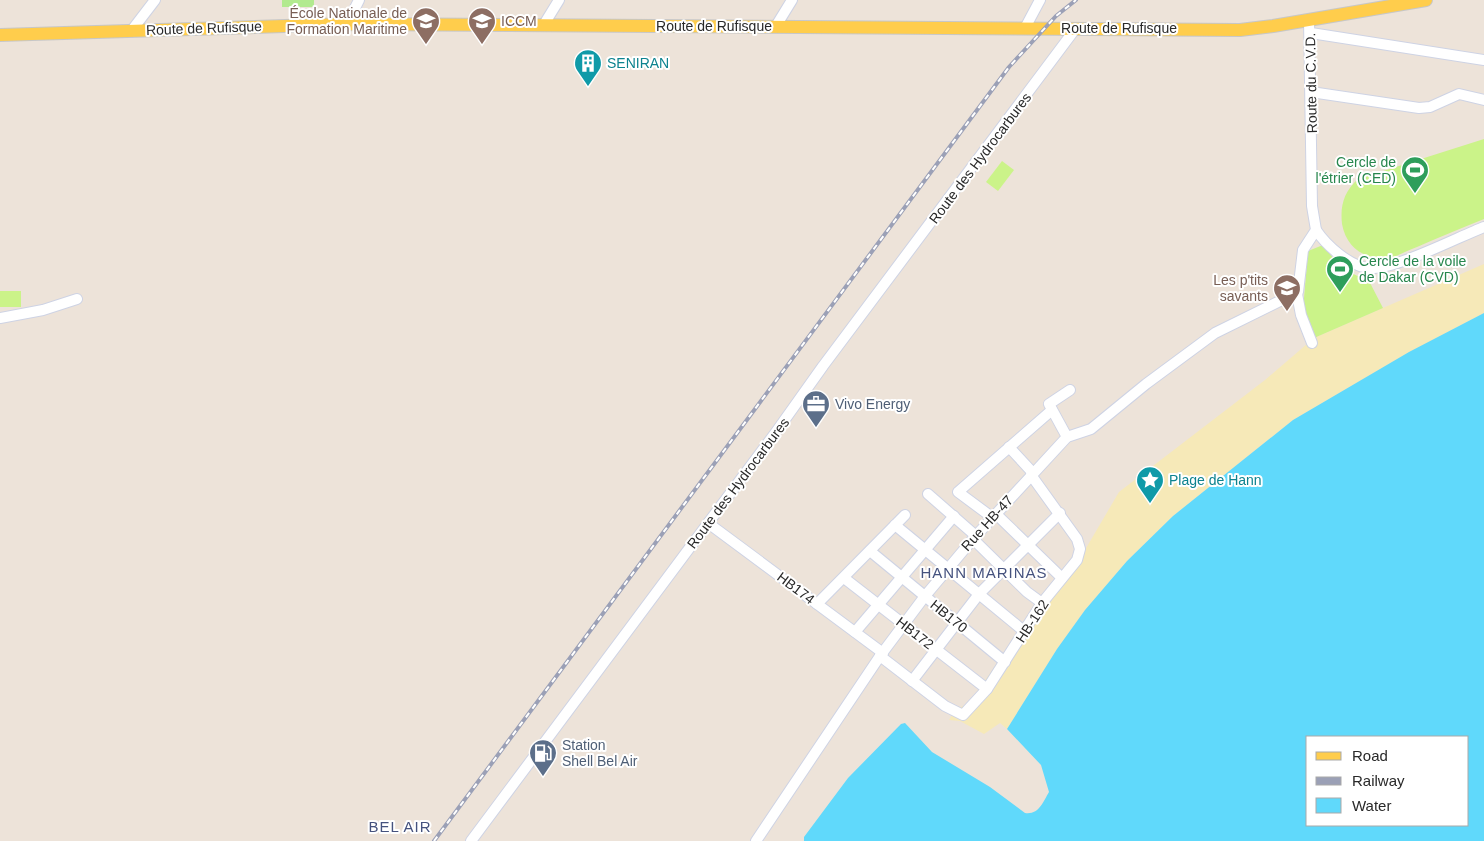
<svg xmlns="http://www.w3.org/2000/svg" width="1484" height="841" viewBox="0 0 1484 841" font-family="Arial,sans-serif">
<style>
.green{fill:#b2ea8f}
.sand{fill:#f6e9b8}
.pitch{fill:#cbf389}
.water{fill:#60d9fb;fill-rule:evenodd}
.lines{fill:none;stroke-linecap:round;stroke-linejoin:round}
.minor-casing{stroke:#ced3e4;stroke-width:12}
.major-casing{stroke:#c7c7c7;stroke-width:14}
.minor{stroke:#fff;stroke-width:10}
.major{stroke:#ffcd4c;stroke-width:12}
.rail-casing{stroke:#9ba0b6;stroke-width:4}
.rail{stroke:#fff;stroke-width:2;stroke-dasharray:5.5;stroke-linecap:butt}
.labels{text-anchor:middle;stroke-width:4;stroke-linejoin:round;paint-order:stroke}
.education-label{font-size:14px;fill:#785e54;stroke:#fff;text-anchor:end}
.street-label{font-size:14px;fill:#292929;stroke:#fff}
.culture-label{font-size:14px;fill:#0d838f;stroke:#fff;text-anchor:start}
.leisure-label{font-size:14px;fill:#27864d;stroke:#fff;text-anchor:end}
.service-label{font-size:14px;fill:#4e5e75;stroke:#fff;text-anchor:start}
.neighbourhood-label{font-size:15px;letter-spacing:1px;fill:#45527e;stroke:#fff}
</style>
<rect width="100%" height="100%" fill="#ede3d9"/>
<rect class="green" x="282" y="0" width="32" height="7"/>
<polygon class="sand" points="1484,264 1484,313 1406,354 1293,420 1173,516 1127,561 1085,610 1057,649 1007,729 1000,723 984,734 960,721 949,720 956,709 968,704 1045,596 1082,555 1119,492 1265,380 1314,338"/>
<g class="pitch">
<path d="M1484 139V219C1462 228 1439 237 1417 247 1408 250 1397 257 1388 258 1364 260 1346 247 1342 224 1340 205 1344 192 1358 179Z"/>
<polygon points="1002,161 1014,170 998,191 986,182"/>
<path d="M1323 245C1335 262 1348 275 1368 279L1383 308 1314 338 1303 310 1308 251Z"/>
<rect x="0" y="291" width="21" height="16"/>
</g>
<path class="water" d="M1484 313V841H804V837L848 778 901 724 905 723 932 752 990 787 1025 813C1039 815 1043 802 1049 792L1041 765 1007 729 1057 649 1085 610 1127 561 1173 516 1293 420 1409 352ZM1468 737V825H1308V737Z"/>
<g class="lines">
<g class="minor-casing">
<g id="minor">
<polyline points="347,24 359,0"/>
<polyline points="543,26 559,0"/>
<polyline points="776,26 792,0"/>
<polyline points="1025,28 1040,0"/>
<polyline points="132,30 155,0"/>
<polyline points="1311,33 1484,60"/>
<polyline points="1311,92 1419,108 1430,107 1459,94 1484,100"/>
<path d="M1316 230C1326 245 1349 266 1368 268 1393 271 1458 237 1484 227"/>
<polyline points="1297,294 1301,315 1312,343"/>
<polyline points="0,318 43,310 77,299"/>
<polyline points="1067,437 1049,404 1070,390"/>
<polyline points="1009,447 1033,473"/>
<polyline points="928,494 976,536"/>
<polyline points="996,514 1062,578"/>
<polyline points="993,518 958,492 1052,410"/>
<polyline points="708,523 883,653"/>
<polyline points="895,525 1025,632"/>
<polyline points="973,539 1027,592 1042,603"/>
<polyline points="870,551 1005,662"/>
<polyline points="844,578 987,689"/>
<polyline points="817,604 905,515"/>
<polyline points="855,632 954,516"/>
<polyline points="880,656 945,706 963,715 987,689 1042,603 1077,560 1080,549 1077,539 1031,475"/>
<polyline points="912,681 979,594 1060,513"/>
<polyline points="471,841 776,432 823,366 1076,28"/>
<polyline points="756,841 880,656 925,596 973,539 1067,437 1091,429 1146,384 1215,333 1298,292 1303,250 1316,230 1312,206 1309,20"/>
</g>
</g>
<g class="major-casing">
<polyline id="major" points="0,35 347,24 1240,30 1273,26 1426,0"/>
</g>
<use href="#minor" class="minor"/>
<use href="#major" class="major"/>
<g class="rail-casing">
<polyline id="rail" points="434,841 1009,67 1056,16 1076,0"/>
</g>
<use href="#rail" class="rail"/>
</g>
<defs>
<g id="university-pin" transform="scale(1.4375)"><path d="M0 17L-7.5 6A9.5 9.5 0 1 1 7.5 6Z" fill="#8d6e63" stroke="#fff"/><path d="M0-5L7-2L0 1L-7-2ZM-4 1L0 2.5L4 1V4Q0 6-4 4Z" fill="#fff"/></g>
<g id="building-pin" transform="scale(1.4375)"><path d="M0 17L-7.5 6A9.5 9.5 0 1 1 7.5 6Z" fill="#0f9aa8" stroke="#fff"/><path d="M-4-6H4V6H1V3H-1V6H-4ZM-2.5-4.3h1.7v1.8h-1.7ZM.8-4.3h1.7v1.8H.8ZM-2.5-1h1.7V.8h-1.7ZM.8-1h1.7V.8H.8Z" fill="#fff"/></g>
<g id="stadium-pin" transform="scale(1.4375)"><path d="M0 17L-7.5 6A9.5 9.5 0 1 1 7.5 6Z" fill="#2e9e5b" stroke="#fff"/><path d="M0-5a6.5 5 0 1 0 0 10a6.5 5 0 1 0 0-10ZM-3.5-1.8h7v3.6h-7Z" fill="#fff"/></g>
<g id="school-pin" transform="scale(1.4375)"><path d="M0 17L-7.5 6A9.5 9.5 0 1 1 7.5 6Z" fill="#8d6e63" stroke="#fff"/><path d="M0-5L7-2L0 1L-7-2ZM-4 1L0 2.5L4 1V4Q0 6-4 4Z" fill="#fff"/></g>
<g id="office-pin" transform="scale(1.4375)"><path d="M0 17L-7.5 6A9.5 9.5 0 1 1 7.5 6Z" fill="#5c6f8a" stroke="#fff"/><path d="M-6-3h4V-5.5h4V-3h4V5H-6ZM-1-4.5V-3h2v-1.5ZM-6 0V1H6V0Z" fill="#fff"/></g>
<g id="sight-pin" transform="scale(1.4375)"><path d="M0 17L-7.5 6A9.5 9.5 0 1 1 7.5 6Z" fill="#0f9aa8" stroke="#fff"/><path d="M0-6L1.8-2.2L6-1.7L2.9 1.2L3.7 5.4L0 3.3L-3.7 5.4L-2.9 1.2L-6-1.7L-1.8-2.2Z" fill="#fff"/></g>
<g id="fuel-pin" transform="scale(1.4375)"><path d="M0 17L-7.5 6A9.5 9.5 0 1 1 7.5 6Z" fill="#5c6f8a" stroke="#fff"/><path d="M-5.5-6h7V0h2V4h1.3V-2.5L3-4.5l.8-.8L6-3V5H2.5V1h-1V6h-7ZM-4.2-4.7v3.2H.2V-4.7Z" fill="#fff"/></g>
</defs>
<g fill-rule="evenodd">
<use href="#university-pin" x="426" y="21"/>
<use href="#university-pin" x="482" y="21"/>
<use href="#building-pin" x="588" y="63"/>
<use href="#stadium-pin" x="1415" y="170"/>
<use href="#stadium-pin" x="1340" y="269"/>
<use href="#school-pin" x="1287" y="288"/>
<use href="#office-pin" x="816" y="404"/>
<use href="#sight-pin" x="1150" y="480"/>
<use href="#fuel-pin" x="543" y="753"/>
</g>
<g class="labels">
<g class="education-label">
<text x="407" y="18">École Nationale de<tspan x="407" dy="16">Formation Maritime</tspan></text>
<text x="501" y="26" text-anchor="start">ICCM</text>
<text x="1268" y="285">Les p'tits<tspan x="1268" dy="16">savants</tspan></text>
</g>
<g class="street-label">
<text x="714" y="31">Route de Rufisque</text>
<text transform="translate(204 28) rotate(-2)" y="5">Route de Rufisque</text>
<text x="1119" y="33">Route de Rufisque</text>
<text transform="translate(1311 83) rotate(-91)" y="5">Route du C.V.D.</text>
<text transform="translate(980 158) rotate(-53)" y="5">Route des Hydrocarbures</text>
<text transform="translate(738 483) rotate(-53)" y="5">Route des Hydrocarbures</text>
<text transform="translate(987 523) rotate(-48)" y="5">Rue HB-47</text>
<text transform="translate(796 588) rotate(37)" y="5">HB174</text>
<text transform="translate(949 616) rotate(39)" y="5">HB170</text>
<text transform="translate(1032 621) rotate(-57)" y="5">HB-162</text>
<text transform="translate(915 633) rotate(38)" y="5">HB172</text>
</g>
<g class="culture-label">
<text x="607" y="68">SENIRAN</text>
<text x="1169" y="485">Plage de Hann</text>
</g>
<g class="leisure-label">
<text x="1396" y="167">Cercle de<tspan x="1396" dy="16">l'étrier (CED)</tspan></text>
<text x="1359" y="266" text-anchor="start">Cercle de la voile<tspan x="1359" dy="16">de Dakar (CVD)</tspan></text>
</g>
<g class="service-label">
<text x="835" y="409">Vivo Energy</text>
<text x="562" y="750">Station<tspan x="562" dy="16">Shell Bel Air</tspan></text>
</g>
<g class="neighbourhood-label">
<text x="984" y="578">HANN MARINAS</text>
<text x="400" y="832">BEL AIR</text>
</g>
</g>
<rect x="1306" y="736" width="162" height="90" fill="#ffffff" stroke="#a9a9a9"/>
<rect x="1316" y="752" width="25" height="8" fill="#ffcd4c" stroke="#a9a9a9"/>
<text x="1352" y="761" font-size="15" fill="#292929">Road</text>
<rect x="1316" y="777" width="25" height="8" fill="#9ba0b6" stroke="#a9a9a9"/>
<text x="1352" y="786" font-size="15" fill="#292929">Railway</text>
<rect x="1316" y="798" width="25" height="15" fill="#60d9fb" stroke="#a9a9a9"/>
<text x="1352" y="811" font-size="15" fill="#292929">Water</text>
</svg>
